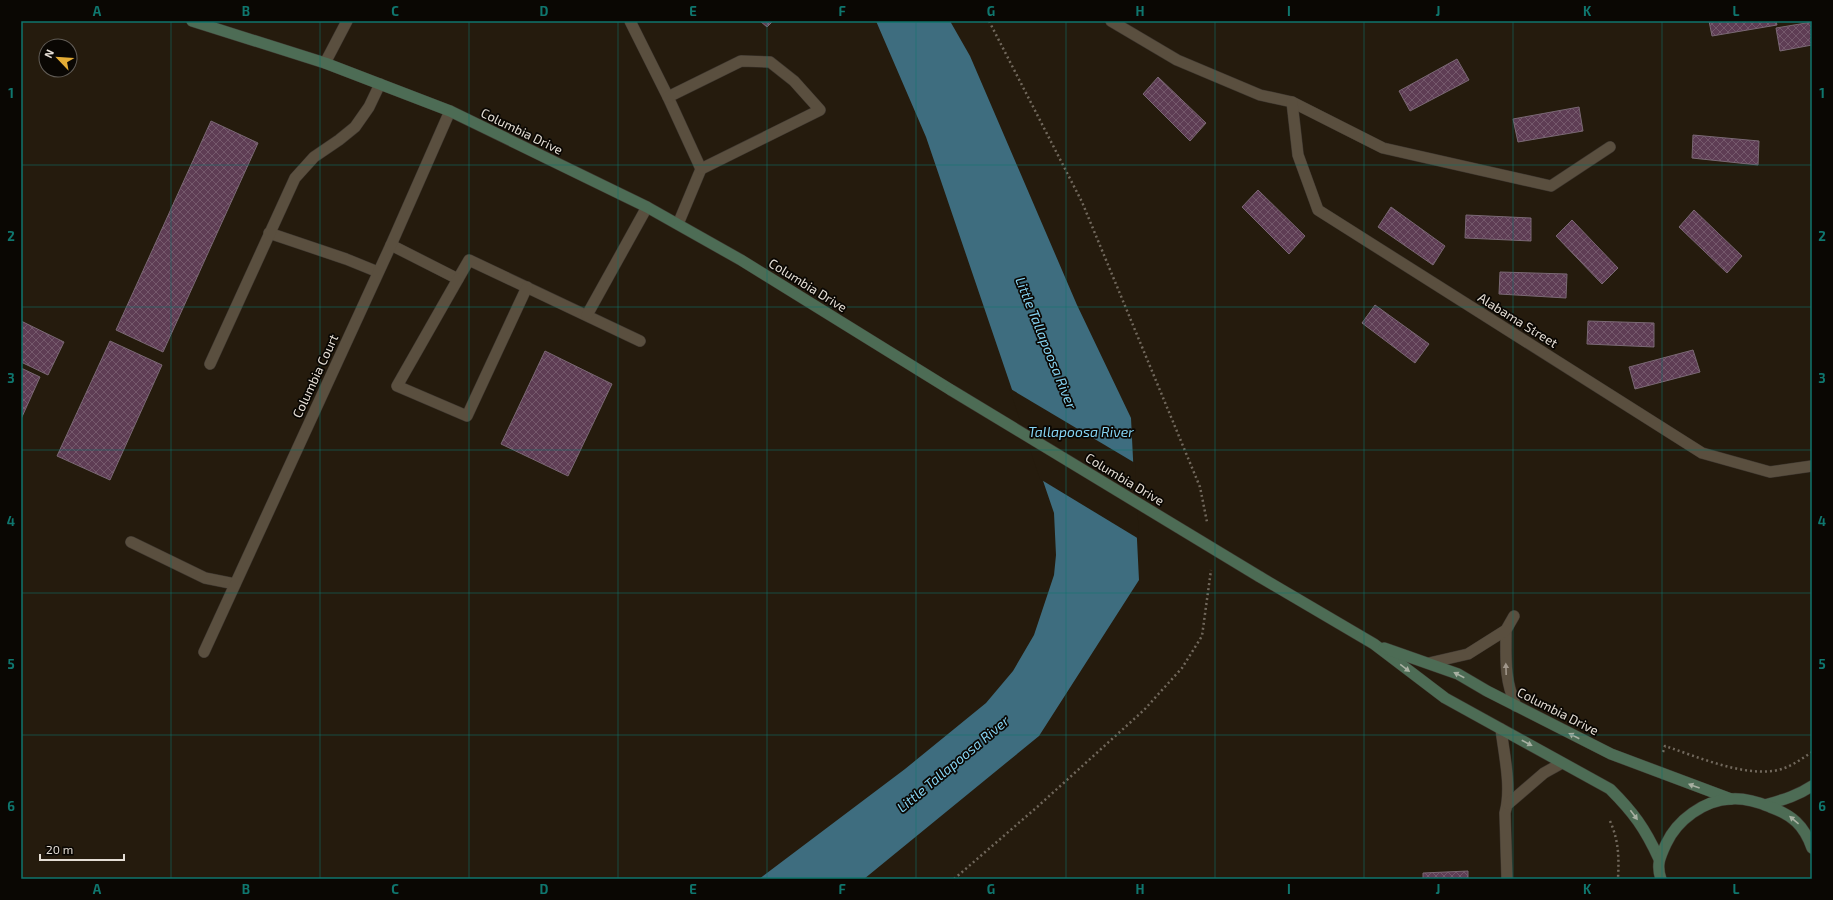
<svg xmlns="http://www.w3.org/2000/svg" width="1833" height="900" viewBox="0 0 1833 900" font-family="'Exo 2',sans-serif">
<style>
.water{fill:#3e6d7f}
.pier{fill:#251b0d}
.building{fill:url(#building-cross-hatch);stroke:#7a6874}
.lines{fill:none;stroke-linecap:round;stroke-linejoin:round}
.service-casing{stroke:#3d362f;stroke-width:12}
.minor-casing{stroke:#3d362f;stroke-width:12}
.secondary-casing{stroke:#3d362f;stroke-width:12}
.path{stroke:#71685c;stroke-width:2.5;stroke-dasharray:2 3;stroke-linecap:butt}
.service{stroke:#5a4f3f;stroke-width:11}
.minor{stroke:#5a4f3f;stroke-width:11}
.secondary{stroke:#4d6c55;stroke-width:11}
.secondary-bridge-casing{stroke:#3d362f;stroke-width:12;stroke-linecap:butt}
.secondary-bridge{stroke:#4d6c55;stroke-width:11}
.oneway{fill:#a8b0a2}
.oneway2{fill:#a0968a}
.grid{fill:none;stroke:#0f766e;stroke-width:1;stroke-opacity:0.55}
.labels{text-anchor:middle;stroke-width:3.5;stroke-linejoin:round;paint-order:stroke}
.street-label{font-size:13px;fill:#e5ded5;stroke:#0a0703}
.water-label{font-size:14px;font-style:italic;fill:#85d3f2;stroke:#0a0703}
.neatline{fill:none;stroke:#0f766e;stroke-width:1.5}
.grid-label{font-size:13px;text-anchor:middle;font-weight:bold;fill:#0f766e}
</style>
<defs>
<pattern id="building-cross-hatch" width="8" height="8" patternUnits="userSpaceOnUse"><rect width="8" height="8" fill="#5e3d54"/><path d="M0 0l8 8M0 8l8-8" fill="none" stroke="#75596c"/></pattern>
</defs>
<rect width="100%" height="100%" fill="#251b0d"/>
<polygon class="water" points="876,21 950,21 970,56 1077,305 1131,418 1139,580 1039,736 864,879 759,879 905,769 986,703 1013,671 1034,635 1054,575 1056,555 1054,513 926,137"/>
<polygon class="pier" points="1009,388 1135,463 1139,539 1040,479"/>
<g class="building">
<polygon points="760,21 773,21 767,27"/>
<polygon points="1709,21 1776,21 1777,25 1712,36"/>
<polygon points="1812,22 1812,45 1780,51 1776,28"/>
<polygon points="1457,59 1469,80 1410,111 1399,91"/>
<polygon points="1158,77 1206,123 1190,141 1143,94"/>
<polygon points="1579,107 1583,131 1518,142 1513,119"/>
<polygon points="211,121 258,143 163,352 116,330"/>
<polygon points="1693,135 1759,141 1758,165 1692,158"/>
<polygon points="1258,190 1305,236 1289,254 1242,207"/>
<polygon points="1391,207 1445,246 1433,265 1378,227"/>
<polygon points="1694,210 1742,256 1727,273 1679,227"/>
<polygon points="1466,215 1531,218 1531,241 1465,238"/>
<polygon points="1572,220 1618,268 1602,284 1556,236"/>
<polygon points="1500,272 1567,274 1566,298 1499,294"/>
<polygon points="1375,305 1429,344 1415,363 1362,323"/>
<polygon points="21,321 64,342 48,375 21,362"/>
<polygon points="1588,321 1654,323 1654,347 1587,344"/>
<polygon points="110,341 162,365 110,480 57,456"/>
<polygon points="1693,350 1700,372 1635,389 1629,367"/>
<polygon points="545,351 612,384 568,476 501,444"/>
<polygon points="21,368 40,377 21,419"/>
<polygon points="1468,871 1468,879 1423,879 1423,873"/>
</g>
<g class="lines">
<g class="service-casing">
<g id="service">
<polyline points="630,21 668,97 701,169 678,224"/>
<polyline points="325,63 347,21"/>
<polyline points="668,97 741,61 770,62 794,81 820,110 701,169"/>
<polyline points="269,233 346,259 378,272"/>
<polyline points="391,245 458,279 469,260 640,341"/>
<polyline points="458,279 397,386 467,416 527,287"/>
<polyline points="587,315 647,207"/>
<polyline points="210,364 295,178 314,157 339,140 355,127 369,107 380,84"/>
<polyline points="131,542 205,578 235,584"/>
<path d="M1506 630C1506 658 1504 679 1516 706"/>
<polyline points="1429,663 1468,654 1506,630 1514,616"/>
<path d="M1501 729C1504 755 1512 787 1505 813L1507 879"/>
<polyline points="1508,804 1544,773 1562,763"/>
</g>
</g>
<g class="minor-casing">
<g id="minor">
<polyline points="1111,21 1177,60 1260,95 1292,102 1383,148 1551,186 1610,147"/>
<polyline points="1292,102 1298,155 1318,210 1702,453 1770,472 1812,466"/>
<polyline points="204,652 391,245 450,111"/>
</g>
</g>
<g class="secondary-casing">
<g id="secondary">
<polyline points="192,21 325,63 450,111 647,207 741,260 951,390"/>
<path d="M1260 577 1374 644 1445 698 1610 789C1633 812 1645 828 1659 859"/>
<polyline points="1384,648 1458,674 1487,691 1611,754 1731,799"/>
<path d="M1765 805C1782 800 1797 796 1812 786"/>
<path d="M1661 879C1656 865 1660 857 1666 844 1677 820 1704 800 1731 799 1744 798 1758 802 1770 807 1792 815 1804 825 1812 848"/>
</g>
</g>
<g class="path">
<polyline points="989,21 1082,202 1200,487 1207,522"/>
<path d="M1663 752 1665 746C1698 757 1739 775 1773 771 1788 769 1800 760 1812 752"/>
<path d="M1610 821C1619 841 1619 858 1618 879"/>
<polyline points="954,879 1036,808 1144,710 1182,668 1202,636 1211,570"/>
</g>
<use href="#service" class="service"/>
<use href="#minor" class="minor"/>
<use href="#secondary" class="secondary"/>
<g class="secondary-bridge-casing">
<polyline id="secondary-bridge" points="951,390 1260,577"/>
</g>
<use href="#secondary-bridge" class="secondary-bridge"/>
</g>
<defs><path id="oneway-solid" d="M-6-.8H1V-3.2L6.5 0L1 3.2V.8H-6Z"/></defs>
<g class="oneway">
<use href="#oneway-solid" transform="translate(1405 668) rotate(37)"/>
<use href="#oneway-solid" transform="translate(1459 675) rotate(-153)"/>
<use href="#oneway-solid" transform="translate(1574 736) rotate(-153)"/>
<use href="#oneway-solid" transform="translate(1527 743) rotate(28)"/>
<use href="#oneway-solid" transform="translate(1694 786) rotate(-160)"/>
<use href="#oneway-solid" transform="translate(1634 815) rotate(53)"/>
<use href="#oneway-solid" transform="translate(1794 820) rotate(-140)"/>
</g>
<use class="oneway2" href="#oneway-solid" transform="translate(1506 669) rotate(-92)"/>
<path class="grid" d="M171 21V879M320 21V879M469 21V879M618 21V879M767 21V879M916 21V879M1066 21V879M1215 21V879M1364 21V879M1513 21V879M1662 21V879M21 165H1812M21 307H1812M21 450H1812M21 593H1812M21 735H1812"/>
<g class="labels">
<g class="street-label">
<text transform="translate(522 131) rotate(26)" y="5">Columbia Drive</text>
<text transform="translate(808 285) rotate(32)" y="5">Columbia Drive</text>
<text transform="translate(1518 320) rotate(32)" y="5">Alabama Street</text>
<text transform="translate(315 376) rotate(-65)" y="5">Columbia Court</text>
<text transform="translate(1125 479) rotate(31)" y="5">Columbia Drive</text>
<text transform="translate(1558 711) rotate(27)" y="5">Columbia Drive</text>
</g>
<g class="water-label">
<text transform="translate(1046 343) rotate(68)" y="5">Little Tallapoosa River</text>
<text x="1081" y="437">Tallapoosa River</text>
<text transform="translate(953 764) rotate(-40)" y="5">Little Tallapoosa River</text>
</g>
</g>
<rect width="1833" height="900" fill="none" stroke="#0a0703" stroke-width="44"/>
<g transform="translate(58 58) rotate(295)"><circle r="19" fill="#0a0703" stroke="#625d57"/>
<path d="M0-3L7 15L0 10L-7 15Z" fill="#e5ad35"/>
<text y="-6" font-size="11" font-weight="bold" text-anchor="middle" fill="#e5ded5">N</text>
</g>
<path d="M40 854v6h84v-6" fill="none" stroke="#e5ded5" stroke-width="2"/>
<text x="46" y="854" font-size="12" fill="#e5ded5" stroke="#0a0703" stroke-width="3" paint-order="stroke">20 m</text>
<rect x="22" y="22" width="1789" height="856" class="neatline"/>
<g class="grid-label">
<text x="97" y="16">A</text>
<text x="246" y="16">B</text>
<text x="395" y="16">C</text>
<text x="544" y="16">D</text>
<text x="693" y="16">E</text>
<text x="842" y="16">F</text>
<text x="991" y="16">G</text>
<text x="1140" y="16">H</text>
<text x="1289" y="16">I</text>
<text x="1438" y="16">J</text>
<text x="1587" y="16">K</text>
<text x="1736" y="16">L</text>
<text x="11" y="98">1</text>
<text x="1822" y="98">1</text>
<text x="11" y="241">2</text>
<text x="1822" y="241">2</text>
<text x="11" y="383">3</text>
<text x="1822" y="383">3</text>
<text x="11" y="526">4</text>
<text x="1822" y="526">4</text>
<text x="11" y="669">5</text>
<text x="1822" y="669">5</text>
<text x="11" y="811">6</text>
<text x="1822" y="811">6</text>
<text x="97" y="894">A</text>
<text x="246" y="894">B</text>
<text x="395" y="894">C</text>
<text x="544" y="894">D</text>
<text x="693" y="894">E</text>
<text x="842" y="894">F</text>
<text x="991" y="894">G</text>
<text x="1140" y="894">H</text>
<text x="1289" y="894">I</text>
<text x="1438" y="894">J</text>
<text x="1587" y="894">K</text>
<text x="1736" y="894">L</text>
</g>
</svg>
